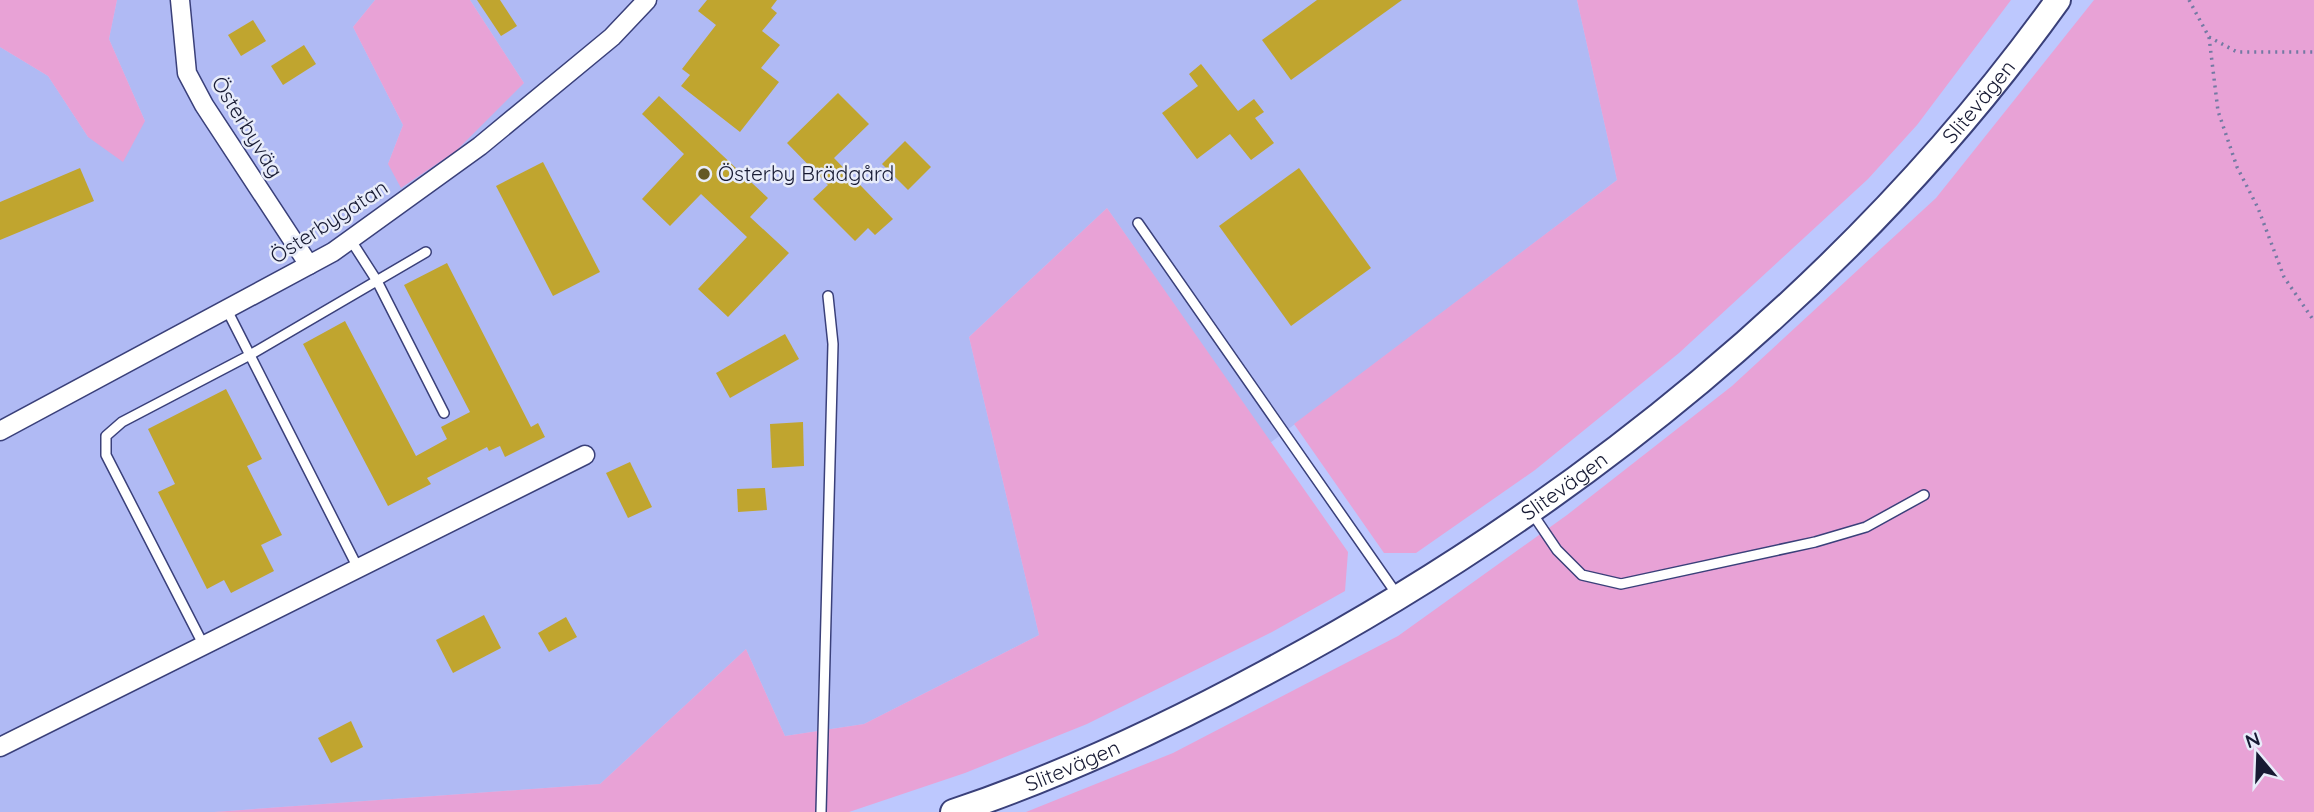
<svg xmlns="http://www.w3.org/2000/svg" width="2314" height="812" viewBox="0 0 2314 812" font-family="Quicksand,sans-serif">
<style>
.built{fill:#b0baf4}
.green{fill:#e8a2d6}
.building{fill:#c0a52f}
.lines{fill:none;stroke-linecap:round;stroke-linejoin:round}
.lane-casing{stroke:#3a407a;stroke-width:12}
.street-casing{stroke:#3a407a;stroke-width:21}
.secondary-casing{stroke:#3a407a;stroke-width:28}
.path{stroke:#737aa3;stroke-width:3.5;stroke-dasharray:2 5;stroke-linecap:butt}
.lane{stroke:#fff;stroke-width:9}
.street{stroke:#fff;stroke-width:18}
.secondary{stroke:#fff;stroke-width:24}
.poi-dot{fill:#645824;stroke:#e8ecfa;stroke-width:2.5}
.labels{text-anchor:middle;stroke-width:5;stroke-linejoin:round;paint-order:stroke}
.street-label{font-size:21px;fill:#171a33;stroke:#e8ecfa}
.poi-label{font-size:21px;fill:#171a33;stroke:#e8ecfa;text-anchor:start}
</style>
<rect width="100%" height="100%" fill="#bdc8fe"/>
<polygon class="built" points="117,0 375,0 353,27 403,125 388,164 524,83 470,0 1577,0 1617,180 1270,443 1107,208 969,337 1039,635 864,724 785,736 746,649 600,784 214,812 0,812 0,47 48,76 88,137 145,121 109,39"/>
<g class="green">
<polygon points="0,0 117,0 109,39 145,121 123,162 88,137 48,76 0,47"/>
<polygon points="375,0 470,0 524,83 456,151 401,188 388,164 403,125 353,27"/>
<polygon points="1577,0 2011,0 1917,125 1868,179 1679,353 1535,470 1416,553 1384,553 1294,424 1617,180"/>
<polygon points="2094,0 2314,0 2314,812 1026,812 1173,753 1398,636 1567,515 1732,386 1936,198"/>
<polygon points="1107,208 1348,552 1345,591 1272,632 1087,724 965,773 849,812 214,812 600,784 746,649 785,736 864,724 1039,635 969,337"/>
</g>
<g class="building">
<polygon points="477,0 500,0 517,26 501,36"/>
<polygon points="707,0 777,0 771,8 777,13 762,31 780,45 761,68 779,82 740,132 681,86 690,75 682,69 716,25 698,11"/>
<polygon points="1317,0 1402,0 1291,80 1262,40"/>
<polygon points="253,20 266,41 241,56 228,35"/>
<polygon points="304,45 316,64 283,85 271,66"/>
<polygon points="1201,64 1238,111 1254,99 1264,112 1255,118 1274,143 1251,160 1230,134 1197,159 1162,113 1198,86 1189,74"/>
<polygon points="838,93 869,124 834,158 893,219 875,235 868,228 855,241 813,199 828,185 787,143"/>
<polygon points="659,96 768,198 750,217 789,253 728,317 698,289 747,237 701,194 670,226 642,199 684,154 642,114"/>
<polygon points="905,141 931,167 908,190 882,164"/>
<polygon points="543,162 600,272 553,296 496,186"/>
<polygon points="80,168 94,201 0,240 0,202"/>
<polygon points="1299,168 1371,268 1291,326 1219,226"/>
<polygon points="447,263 531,427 538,423 545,437 505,457 500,446 489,451 487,447 427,478 431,484 388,506 303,344 345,321 416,456 447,439 441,427 470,412 404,285"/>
<polygon points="785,334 799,359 730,398 716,373"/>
<polygon points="226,389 262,459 247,466 282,535 261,545 274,571 231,593 224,580 207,589 158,492 175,484 148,429"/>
<polygon points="803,422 804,466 772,468 770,424"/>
<polygon points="630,462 652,507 628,518 606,473"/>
<polygon points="765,488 767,510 738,512 737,489"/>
<polygon points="484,615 501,648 453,673 436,640"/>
<polygon points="566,617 577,637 549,652 538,633"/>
<polygon points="351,721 363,747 331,763 318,738"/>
</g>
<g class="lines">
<g class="lane-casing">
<g id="lane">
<polyline points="1138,223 1398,596"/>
<polyline points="350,239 377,281 444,413"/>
<polyline points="227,310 358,568"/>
<polyline points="1532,513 1557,550 1582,575 1621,584 1815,542 1866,527 1924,495"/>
<polyline points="203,644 106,455 106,436 122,422 250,355 426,252"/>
<polyline points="821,812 833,344 828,296"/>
</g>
</g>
<g class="street-casing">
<g id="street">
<polyline points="180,0 187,73 204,105 309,265"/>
<polyline points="0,431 333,252 480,146 612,37 647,0"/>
<polyline points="0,747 585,455"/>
</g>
</g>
<g class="secondary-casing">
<g id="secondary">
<path id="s1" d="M953 812C1061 776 1165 727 1265 673 1571 510 1855 283 2058 0"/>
</g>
</g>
<g class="path">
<polyline points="2189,0 2209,37 2218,111 2237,167 2258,208 2284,277 2314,321"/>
<polyline points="2209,37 2237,52 2314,52"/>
</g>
<use href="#lane" class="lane"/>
<use href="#street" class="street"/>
<use href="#secondary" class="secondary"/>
</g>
<circle class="poi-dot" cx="704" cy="174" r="7"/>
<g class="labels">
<g class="street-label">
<text dy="7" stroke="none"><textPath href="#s1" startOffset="1262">Slitevägen</textPath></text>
<text transform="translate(247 127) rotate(58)" y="7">Österbyväg</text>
<text transform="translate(329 222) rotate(-33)" y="7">Österbygatan</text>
<text dy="7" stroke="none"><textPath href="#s1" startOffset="695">Slitevägen</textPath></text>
<text dy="7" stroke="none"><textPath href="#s1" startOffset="128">Slitevägen</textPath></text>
</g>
<g class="poi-label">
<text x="718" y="181">Österby Brädgård</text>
</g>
</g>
<g transform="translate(2258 756) rotate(341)" stroke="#e8ecfa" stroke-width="5" paint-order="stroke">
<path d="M0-5L12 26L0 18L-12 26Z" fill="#171a33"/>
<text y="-10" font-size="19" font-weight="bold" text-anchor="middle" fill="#171a33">N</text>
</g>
</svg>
